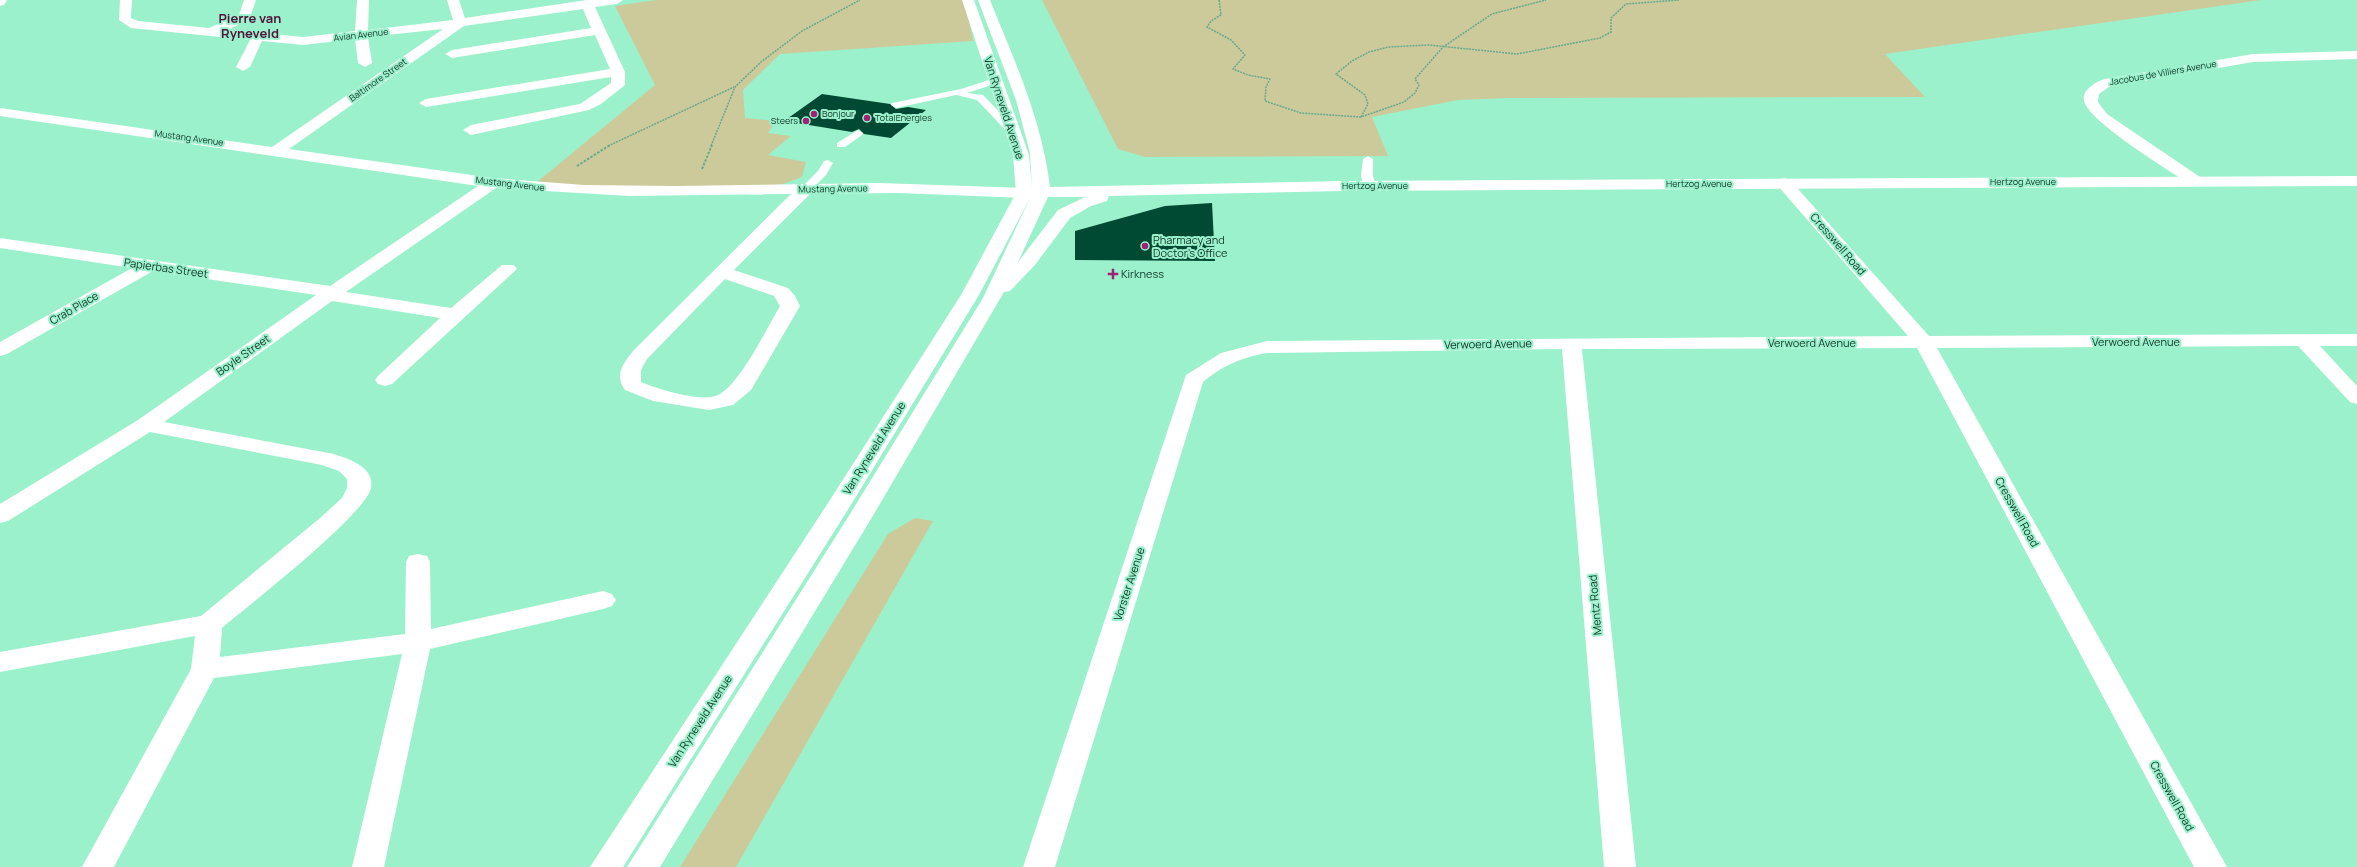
<svg xmlns="http://www.w3.org/2000/svg" width="2357" height="867" viewBox="0 0 2357 867" font-family="Manrope,sans-serif">
<style>
.green{fill:#ccca9b}
.building{fill:#004933}
.lines{fill:none;stroke-linecap:round;stroke-linejoin:round}
.path-far1{stroke:#66a98d;stroke-width:1.5;stroke-dasharray:2 1;stroke-linecap:butt}
.path{stroke:#66a98d;stroke-width:2;stroke-dasharray:2.5 1.5;stroke-linecap:butt}
.lane{fill:#fff;fill-rule:evenodd}
.street{fill:#fff;fill-rule:evenodd}
.secondary{fill:#fff;fill-rule:evenodd}
.poi-dot{fill:#a12275;stroke:#9bf1cc;stroke-width:1.5}
.labels{text-anchor:middle;stroke-width:4;stroke-linejoin:round;paint-order:stroke}
.far-street-label{font-size:9px;fill:#103527;stroke:#9bf1cc}
.far-poi-label{font-size:9px;fill:#103527;stroke:#9bf1cc;text-anchor:start}
.street-label{font-size:11px;fill:#103527;stroke:#9bf1cc}
.poi-label{font-size:11px;fill:#103527;stroke:#9bf1cc;text-anchor:start}
.far-district-label{font-size:13px;font-weight:bold;fill:#50143a;stroke:#9bf1cc}
</style>
<rect width="100%" height="100%" fill="#9bf1cc"/>
<g class="green">
<polygon points="656,0 965,0 973,41 780,54 743,90 745,118 776,121 768,133 791,136 768,155 806,162 802,177 767,190 544,188 537,182 655,85 615,6"/>
<polygon points="1042,0 2261,0 1885,54 1925,97 1507,98 1458,100 1372,117 1388,156 1145,157 1118,149"/>
<polygon points="915,518 933,521 736,867 680,867 888,534"/>
</g>
<g class="building">
<polygon points="822,94 890,104 896,109 908,107 926,110 891,138 864,134 859,129 852,132 784,121"/>
<polygon points="1212,203 1215,261 1075,260 1075,231 1165,206"/>
</g>
<g class="lines">
<g class="path-far1">
<polyline points="1219,0 1221,15 1211,21 1207,27 1231,40 1245,55 1233,69 1248,75 1270,79 1266,87 1265,101 1301,113 1361,117 1404,102 1415,93 1419,85 1415,79 1443,47 1492,14 1546,0"/>
<polyline points="1361,117 1368,104 1365,95 1336,74 1352,61 1369,52 1388,47 1429,45 1517,54 1600,38 1611,32 1611,18 1626,4 1679,0"/>
<polyline points="608,146 734,87"/>
<polyline points="711,146 735,87 761,62 802,31 860,0"/>
</g>
<g class="path">
<polyline points="577,166 610,145"/>
<polyline points="702,169 712,145"/>
</g>
<g class="lane">
<polygon points="995,78 1000,81 998,83 967,93 983,95 1018,131 1018,135 1010,135 977,100 956,95 896,108 891,105 892,103 961,89"/>
<polygon points="858,130 863,133 862,135 845,147 837,147 837,143"/>
<polygon points="1368,156 1373,159 1373,176 1376,186 1370,189 1364,186 1361,176 1363,159"/>
<polygon points="828,160 833,163 826,175 810,191 802,191 802,187 818,171 824,161"/>
</g>
<g class="street">
<polygon points="0,0 7,0 4,5 0,6"/>
<path d="M120 0H132L131 18 138 21 209 28 239 15 244 0H256L249 20 227 30 303 37 355 31 357 0H369L368 30 453 20 447 0H459L465 18 587 0H623L617 4 595 7 625 72V85L601 104 589 110 471 135 463 130 471 125 580 104 611 83V77L426 107 419 103 426 99 610 69 595 35 452 58 445 54 452 50 591 28 583 9 464 26 289 149 493 178 584 185 675 186 879 183 1024 188 1030 189 1032 193 1030 197 1024 198 899 193 810 194 734 270 788 288 795 296 800 306 751 390 733 405 709 410 653 401 625 390C614 375 623 364 633 351L791 194 629 196 496 188 346 292 451 308 502 265H514L517 269 392 384 385 386 378 384 375 380 378 376 440 318 332 301 164 422 334 454C349 459 375 467 371 488 365 515 249 605 222 628L220 657 405 634 406 562 409 556 418 554 427 556 430 562 431 629 603 591 612 594 616 600 612 606 603 609 430 649 384 867H352L402 654 214 678 114 867H82L191 669 195 636 0 672V652L201 616 320 518 342 498 347 488V479L339 471 322 465 150 432 8 521 0 523V504L138 420 316 295 153 271 7 354 0 356V342L132 268 0 248V238L330 286 478 186 0 116V108L272 147 443 29 368 37 372 63 365 67 358 63 355 39 303 45 262 41 250 67 243 71 236 67 250 40 131 28 119 20ZM725 279 774 296 780 306C767 328 740 384 718 395 703 403 657 389 641 382V370L647 359Z"/>
<path d="M2357 51V59L2253 62 2109 87 2099 94 2098 102 2107 114 2203 179 2205 182 2203 185H2191C2170 171 2089 122 2084 101 2081 91 2096 81 2105 79L2253 54Z"/>
<path d="M1784 178 1790 180 1929 336 2357 334V346H2320L2357 386V404L2350 402 2298 346 1937 348 2227 867H2194L1917 348 1582 349 1636 867H1604L1562 349 1267 353C1242 357 1222 366 1203 382L1055 867H1023L1186 375 1221 353 1267 341 1908 336 1778 186 1776 183 1778 180Z"/>
</g>
<path class="secondary" d="M962 0H974L1029 155 1032 188 1030 153 1016 100 978 0H990C1015 62 1042 120 1050 187L1344 181 2357 176V186L1344 191 1109 196 1107 201 1091 206 1070 218 1035 265 1010 291 1004 292 874 514 660 867H627L850 514 983 298 1030 198 979 295 849 508 623 867H590L828 503 961 295 1016 193 1013 155ZM1048 197H1085L1058 210 1018 262Z"/>
</g>
<g class="poi-dot">
<circle cx="814" cy="114" r="4"/>
<circle cx="867" cy="118" r="4"/>
<circle cx="806" cy="121" r="4"/>
<circle cx="1145" cy="246" r="4"/>
<path d="M1111 268h4v4h4v4h-4v4h-4v-4h-4v-4h4z"/>
</g>
<g class="labels">
<g class="far-street-label">
<text transform="translate(361 35) rotate(-7)" y="3">Avian Avenue</text>
<text transform="translate(2163 73) rotate(-10)" y="3">Jacobus de Villiers Avenue</text>
<text transform="translate(378 80) rotate(-35)" y="3">Baltimore Street</text>
<text transform="translate(189 138) rotate(8)" y="3">Mustang Avenue</text>
<text x="2023" y="185">Hertzog Avenue</text>
<text transform="translate(510 184) rotate(7)" y="3">Mustang Avenue</text>
<text x="1699" y="187">Hertzog Avenue</text>
<text x="1375" y="189">Hertzog Avenue</text>
<text transform="translate(833 189) rotate(-1)" y="3">Mustang Avenue</text>
</g>
<g class="far-poi-label">
<text x="822" y="117">Bonjour</text>
<text x="875" y="121">TotalEnergies</text>
<text x="798" y="124" text-anchor="end">Steers</text>
</g>
<g class="street-label">
<text transform="translate(1004 108) rotate(72)" y="4">Van Ryneveld Avenue</text>
<text transform="translate(1838 244) rotate(49)" y="4">Cresswell Road</text>
<text transform="translate(166 268) rotate(8)" y="4">Papierbas Street</text>
<text transform="translate(74 308) rotate(-30)" y="4">Crab Place</text>
<text x="2136" y="346">Verwoerd Avenue</text>
<text x="1812" y="347">Verwoerd Avenue</text>
<text transform="translate(1488 344) rotate(-1)" y="4">Verwoerd Avenue</text>
<text transform="translate(243 355) rotate(-35)" y="4">Boyle Street</text>
<text transform="translate(874 448) rotate(-58)" y="4">Van Ryneveld Avenue</text>
<text transform="translate(2017 512) rotate(61)" y="4">Cresswell Road</text>
<text transform="translate(1129 584) rotate(-72)" y="4">Vorster Avenue</text>
<text transform="translate(1595 605) rotate(-95)" y="4">Mentz Road</text>
<text transform="translate(700 721) rotate(-57)" y="4">Van Ryneveld Avenue</text>
<text transform="translate(2172 796) rotate(61)" y="4">Cresswell Road</text>
</g>
<g class="poi-label">
<text x="1153" y="244">Pharmacy and<tspan x="1153" dy="13">Doctor's Office</tspan></text>
<text x="1121" y="278">Kirkness</text>
</g>
<g class="far-district-label">
<text x="250" y="23">Pierre van<tspan x="250" dy="15">Ryneveld</tspan></text>
</g>
</g>
</svg>
